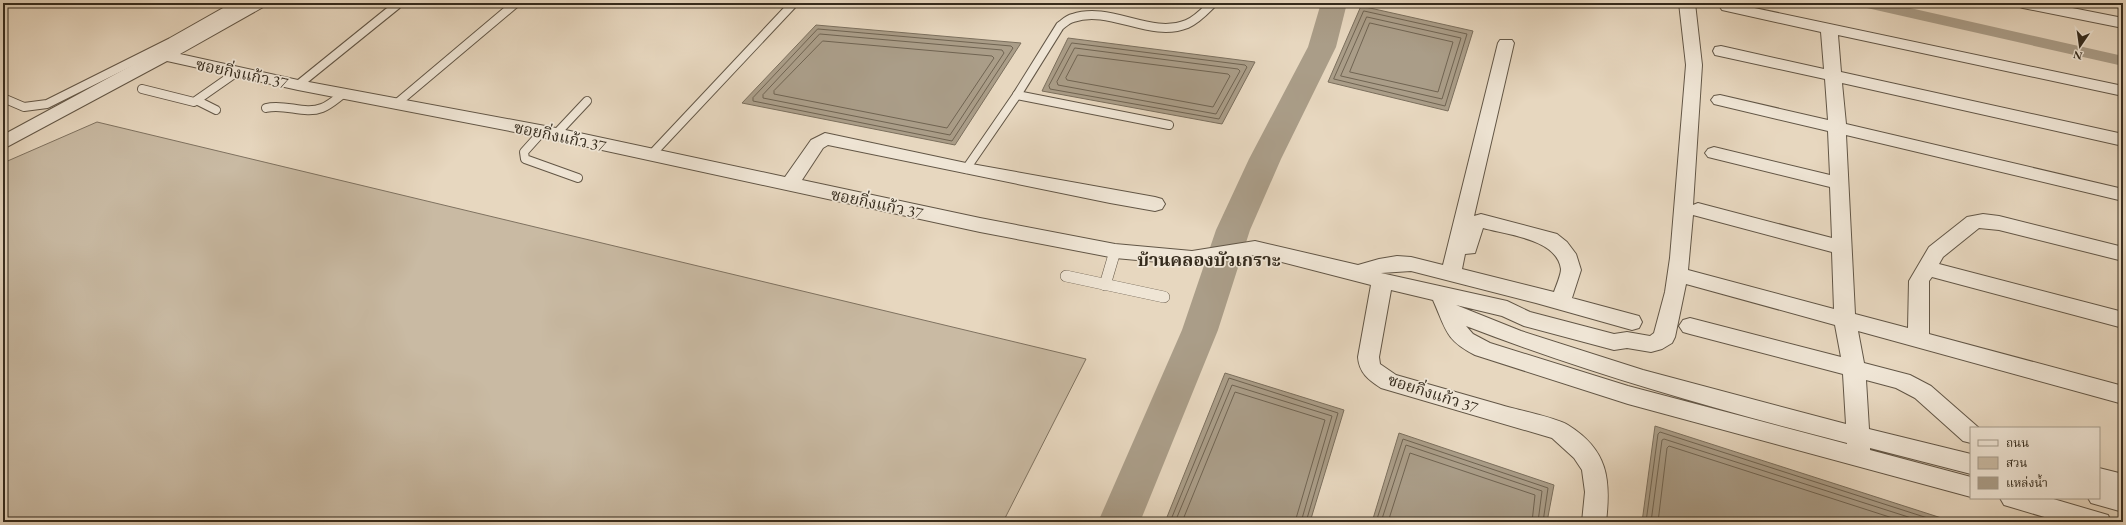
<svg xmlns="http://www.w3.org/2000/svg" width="2126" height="525" viewBox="0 0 2126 525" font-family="'EB Garamond','Noto Serif Thai',serif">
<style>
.green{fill:#c9baa3;stroke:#7f7260}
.water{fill:#aa9d88;stroke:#7b6f5d}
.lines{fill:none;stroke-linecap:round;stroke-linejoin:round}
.shore{stroke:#706452;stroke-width:1}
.canal{fill:#aa9d88;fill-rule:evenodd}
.river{fill:#aa9d88;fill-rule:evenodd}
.lane-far1-casing{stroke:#625646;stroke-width:10}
.lane-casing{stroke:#625646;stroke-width:12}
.street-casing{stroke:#625646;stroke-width:2}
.lane-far1{stroke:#efe5d5;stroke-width:8}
.lane{stroke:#efe5d5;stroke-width:11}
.street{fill:#efe5d5;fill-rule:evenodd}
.labels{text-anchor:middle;stroke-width:3.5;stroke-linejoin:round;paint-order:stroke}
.street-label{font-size:16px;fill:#352b1d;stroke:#efe5d5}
.quarter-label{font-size:18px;font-weight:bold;fill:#352b1d;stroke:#efe5d5}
</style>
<rect width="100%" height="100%" fill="#e7d7bf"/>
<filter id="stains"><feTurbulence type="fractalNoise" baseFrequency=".005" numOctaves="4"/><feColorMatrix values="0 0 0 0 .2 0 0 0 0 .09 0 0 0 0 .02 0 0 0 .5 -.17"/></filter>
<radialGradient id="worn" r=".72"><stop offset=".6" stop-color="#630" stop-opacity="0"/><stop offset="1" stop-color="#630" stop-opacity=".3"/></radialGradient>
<polygon class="green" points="97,122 1086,359 1003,522 3,522 3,163"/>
<g class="water">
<polygon points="1361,6 1473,31 1448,111 1328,82"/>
<polygon points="816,25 1021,43 955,145 742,103"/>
<polygon points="1068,38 1255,62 1222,124 1042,91"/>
<polygon points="1225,373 1344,410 1310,522 1165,522"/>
<polygon points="1655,426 1954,522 1642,522"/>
<polygon points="1399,433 1554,485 1547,522 1372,522"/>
</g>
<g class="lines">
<g class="shore">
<polygon points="1364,11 1467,34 1445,106 1334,79"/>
<polygon points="1367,17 1461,38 1442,99 1341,76"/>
<polygon points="1370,23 1453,42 1438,92 1350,72"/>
<polygon points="818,29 1011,46 1013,48 952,141 753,101 753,98"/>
<polygon points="820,34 1002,50 1004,53 950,135 763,98 763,95"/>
<polygon points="823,41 992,56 994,58 947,128 774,94 774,91"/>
<polygon points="1072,43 1245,65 1247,67 1219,119 1050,89 1049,86"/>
<polygon points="1075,48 1238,69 1240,71 1216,114 1058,85 1057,82"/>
<polygon points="1078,55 1228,74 1230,76 1213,107 1067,80 1066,78"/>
<polyline points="1170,522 1229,378 1338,413 1306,522"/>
<polyline points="1175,522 1232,385 1332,416 1301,522"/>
<polyline points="1182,522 1235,392 1325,420 1295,522"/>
<polyline points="1376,522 1403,439 1548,488 1543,522"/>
<polyline points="1381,522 1406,445 1542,491 1538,522"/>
<polyline points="1388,522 1410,453 1535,495 1532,522"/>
<polyline points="1646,522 1658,434 1660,432 1940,522"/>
<polyline points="1651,522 1662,440 1664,439 1924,522"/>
<polyline points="1658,522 1667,448 1669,446 1905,522"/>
</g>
<polygon class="canal" points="1859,3 1888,3 2123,56 2123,66 1867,8 1861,6"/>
<polygon class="river" points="1321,3 1347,3 1336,47 1281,159 1250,230 1218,330 1140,522 1098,522 1182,330 1216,230 1249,159 1308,47"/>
<g class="lane-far1-casing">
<g id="lane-far1">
<polyline points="298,85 397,5"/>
<polyline points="142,89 194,102 237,72"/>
<polyline points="1017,95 1169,125"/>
<polyline points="3,98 24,107 47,104 171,42 240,3"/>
<polyline points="198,101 216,110"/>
<polyline points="396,104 516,3"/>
<path d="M266 108C285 103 304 115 322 108 330 105 336 99 343 94"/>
<polyline points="542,132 524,152 525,159 578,178"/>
<polyline points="556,134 587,101"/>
<polyline points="651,155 792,5"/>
<path d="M966 169 1017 95 1060 26C1064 23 1068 19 1073 18 1110 5 1150 39 1187 24 1197 20 1205 11 1213 3"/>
</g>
</g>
<g class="lane-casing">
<g id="lane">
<polyline points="1066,276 1164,297"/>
<polyline points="1105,285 1115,251"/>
</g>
</g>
<g class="street-casing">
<g id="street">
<path d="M247 3H267L265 6 180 54 298 80 556 128 785 177 811 140 825 133 966 163 1155 197 1162 199 1165 204 1162 209 1155 211 1110 203 828 145 823 148 802 180 980 218 1115 244 1192 251 1255 241 1358 265 1379 259 1397 256 1411 257 1443 265 1498 43 1500 40H1512L1514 43 1474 216 1481 214 1557 234 1567 242 1576 254 1581 270 1572 298 1639 316 1642 322 1639 328 1632 330 1536 303 1411 271 1381 273 1507 301 1530 312 1614 334 1627 332 1650 336 1654 333 1665 292 1670 258 1686 65 1679 3H1695L1702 65 1693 205 1698 203 1832 238 1830 187 1708 157 1705 153 1708 149 1714 147 1830 175 1828 131 1714 104 1711 100 1714 96 1720 95 1828 120 1825 79 1715 55 1713 51 1715 47 1721 46 1824 69 1821 32 1722 10 1720 7 1722 4 1731 3 2123 86V96L1838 35 1841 72 2123 134V146L1842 83 1846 124 2123 189V201L1846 135 1855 314 1908 328 1909 281 1929 247 1967 217 1983 214 1999 216 2123 247V261L1999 230 1979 228 1943 257 1939 264 2123 312V328L1932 277 1929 281V334L2123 386V404L1858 331 1864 363 1910 375 1931 386 1979 428H1971V443L1963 441 1915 398 1896 388 1866 380 1869 429 1971 454V474L1870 448V450L1971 477V497L1628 404 1475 355C1445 340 1446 329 1433 300L1391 290 1379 357 1380 364 1396 375C1431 385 1466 395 1501 405 1517 410 1555 417 1568 425 1608 450 1611 479 1606 522H1582L1585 492 1582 470 1574 458 1552 438 1381 388C1369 380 1359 373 1358 357L1371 285 1255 255 1192 265 1115 258 980 232 556 140 298 90 167 61 3 149V135ZM1693 215 1832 252 1834 309 1688 270ZM1483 228C1508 235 1557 239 1561 269 1561 275 1556 286 1554 292L1462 269 1465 254 1475 253ZM1686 284 1835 325 1841 357 1690 318 1683 320 1679 326 1683 332 1690 334 1843 374 1846 424 1643 370 1521 331 1456 305 1502 316 1524 326 1614 350 1627 348 1651 352 1662 349 1672 343 1675 337ZM1466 326C1590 374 1718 410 1847 443V444L1628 386 1490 343 1473 334Z"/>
<polygon points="2015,3 2047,3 2123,18 2123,28 2023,8 2017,6"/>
<polygon points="2099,468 2123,474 2123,512 2091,503 2088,498 2099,498"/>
<polygon points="2000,498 2050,498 2108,515 2111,522 2061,522 2004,505"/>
</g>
</g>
<use href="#lane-far1" class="lane-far1"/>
<use href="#lane" class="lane"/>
<use href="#street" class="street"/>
</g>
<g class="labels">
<g class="street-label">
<text transform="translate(242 73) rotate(12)" y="6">ซอยกิ่งแก้ว 37</text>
<text transform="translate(560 136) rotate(12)" y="6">ซอยกิ่งแก้ว 37</text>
<text transform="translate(877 203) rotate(12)" y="6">ซอยกิ่งแก้ว 37</text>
<text transform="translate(1433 393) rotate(18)" y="6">ซอยกิ่งแก้ว 37</text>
</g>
<g class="quarter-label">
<text x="1209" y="266">บ้านคลองบัวเกราะ</text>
</g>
</g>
<rect width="2126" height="525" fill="none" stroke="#e7d7bf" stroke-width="16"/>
<rect x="4" y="4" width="2118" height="517" fill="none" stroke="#352b1d" stroke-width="2"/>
<rect x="8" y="8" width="2110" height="509" fill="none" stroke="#352b1d"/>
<rect x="1970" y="427" width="130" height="72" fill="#efe5d5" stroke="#a59b8b"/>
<rect x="1978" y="440" width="20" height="6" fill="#efe5d5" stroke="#a59b8b"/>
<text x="2006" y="447" font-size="12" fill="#352b1d">ถนน</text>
<rect x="1978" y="457" width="20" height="12" fill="#c9baa3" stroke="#a59b8b"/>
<text x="2006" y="467" font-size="12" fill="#352b1d">สวน</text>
<rect x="1978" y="477" width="20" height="12" fill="#aa9d88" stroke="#a59b8b"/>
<text x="2006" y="487" font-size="12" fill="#352b1d">แหล่งน้ำ</text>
<g transform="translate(2080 46) rotate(193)" stroke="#efe5d5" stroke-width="3" paint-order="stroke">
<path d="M0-3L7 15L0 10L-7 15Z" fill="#352b1d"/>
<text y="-6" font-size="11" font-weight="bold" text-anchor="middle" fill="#352b1d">N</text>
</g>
<rect width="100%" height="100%" filter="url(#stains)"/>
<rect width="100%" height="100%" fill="url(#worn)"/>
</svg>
